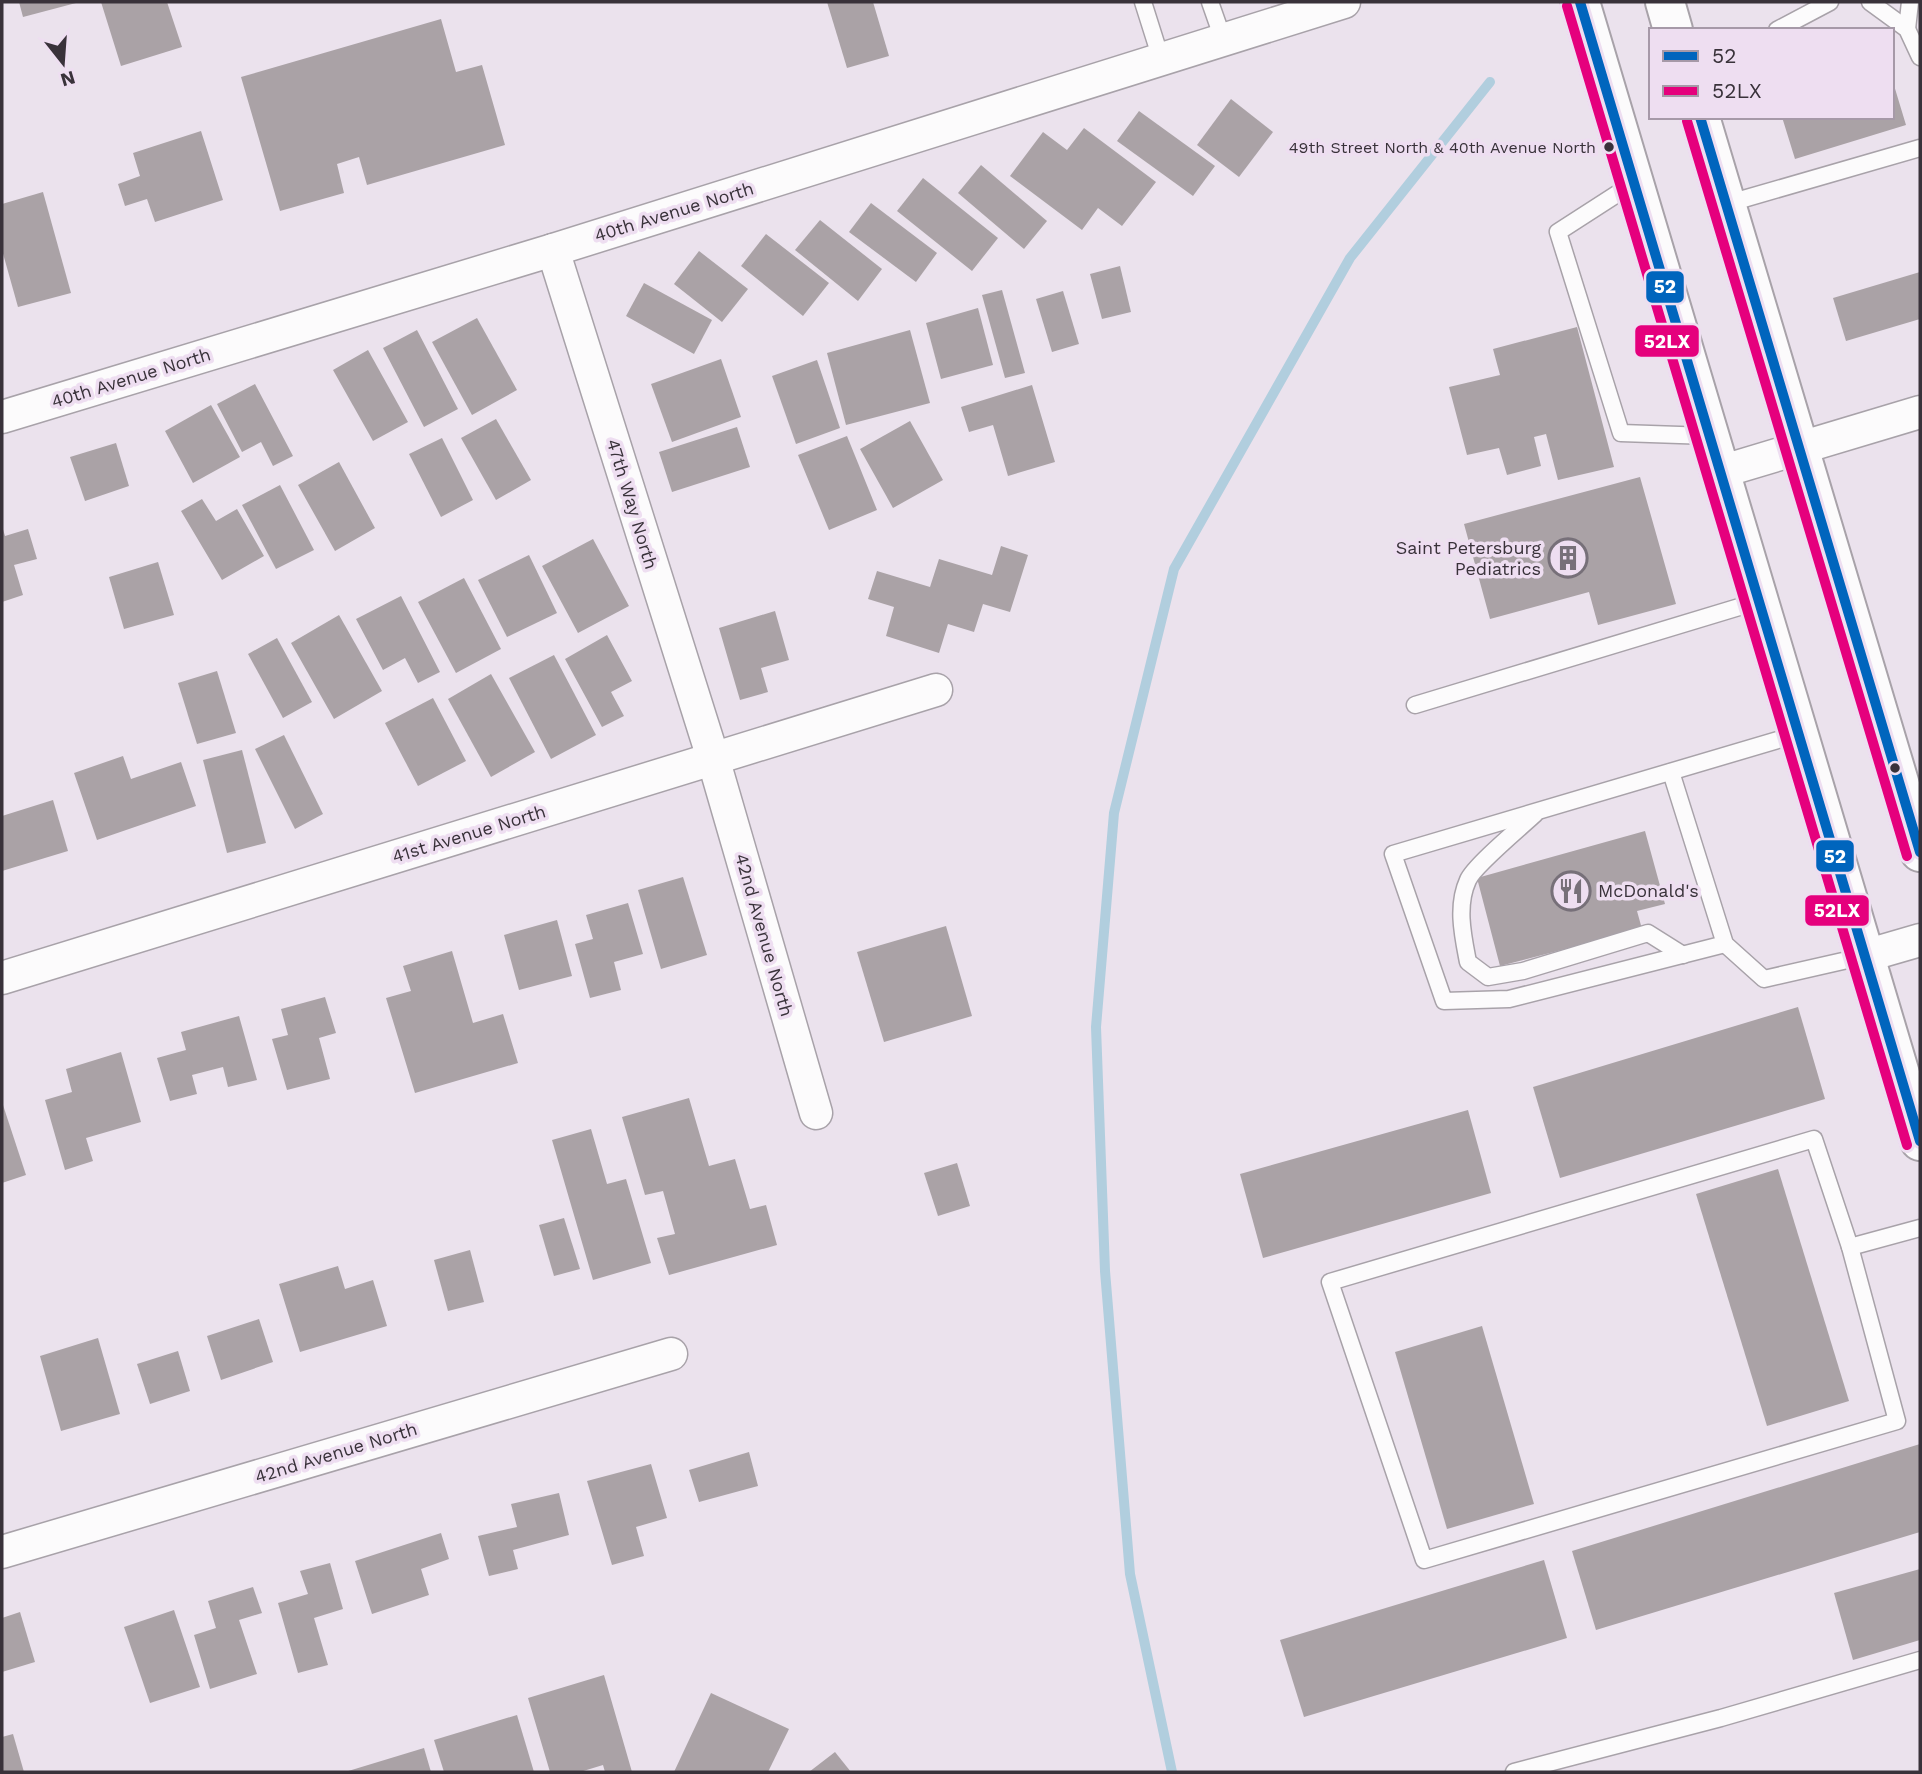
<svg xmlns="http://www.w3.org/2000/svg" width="1922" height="1774" viewBox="0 0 1922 1774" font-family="'Work Sans',sans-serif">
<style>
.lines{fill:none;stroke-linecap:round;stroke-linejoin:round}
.stream{stroke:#b1cede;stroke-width:10}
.building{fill:#aaa2a6}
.service-casing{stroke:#a8a2a9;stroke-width:19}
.minor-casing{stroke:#a8a2a9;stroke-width:35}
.secondary-casing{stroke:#a8a2a9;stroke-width:42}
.service{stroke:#fcfbfc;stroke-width:16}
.minor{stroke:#fcfbfc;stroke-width:32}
.secondary{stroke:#fcfbfc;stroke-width:38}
.bus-1-casing{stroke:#eedef1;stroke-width:16}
.bus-2-casing{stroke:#eedef1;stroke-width:16}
.bus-1{stroke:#0065bd;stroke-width:10}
.bus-2{stroke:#e5007d;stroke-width:10}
.bus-dot{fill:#39323a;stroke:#eedef1;stroke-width:2.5}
.labels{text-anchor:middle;stroke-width:7;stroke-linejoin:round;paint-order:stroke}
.bus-label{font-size:16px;fill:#39323a;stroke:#eedef1;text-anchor:end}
.street-label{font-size:18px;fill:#39323a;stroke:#eedef1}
.poi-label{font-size:18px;fill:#39323a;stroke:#eedef1;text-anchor:end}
.line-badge{stroke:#eedef1;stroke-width:2.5}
.badge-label{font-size:19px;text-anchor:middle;font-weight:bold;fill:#fff}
</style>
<rect width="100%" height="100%" fill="#ebe2ed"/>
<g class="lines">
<polyline class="stream" points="1172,1772 1130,1574 1105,1271 1096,1027 1114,813 1174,569 1350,258 1490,82"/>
</g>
<g class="building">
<polygon points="19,2 76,2 76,3 23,17"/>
<polygon points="101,2 167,2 182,47 121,66"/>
<polygon points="827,2 873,2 889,56 847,68"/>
<polygon points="441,19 456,72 482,65 505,145 367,185 359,157 337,164 344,193 280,211 241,77"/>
<polygon points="1893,82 1906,125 1795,159 1782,117 1892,117"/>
<polygon points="1231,99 1273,132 1239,177 1197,145"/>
<polygon points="1139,111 1215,166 1193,196 1117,141"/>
<polygon points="1084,128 1156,182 1122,226 1098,208 1082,230 1010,176 1043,132 1067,150"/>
<polygon points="201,131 223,200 155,222 147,199 125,206 118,184 140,176 133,153"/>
<polygon points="981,165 1047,221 1024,249 958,193"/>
<polygon points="923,178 998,238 972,271 897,211"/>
<polygon points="43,192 71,293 18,307 2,250 2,204"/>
<polygon points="871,203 937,253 916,282 849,232"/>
<polygon points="820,220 882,269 858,301 795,250"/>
<polygon points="766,234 829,283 803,316 741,266"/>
<polygon points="699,251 748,289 722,322 674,284"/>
<polygon points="1120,266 1131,312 1102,319 1090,274"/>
<polygon points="1920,272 1920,319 1846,341 1833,298"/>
<polygon points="644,283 712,320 694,354 626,316"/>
<polygon points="1002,290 1025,373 1005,378 982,295"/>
<polygon points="1063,291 1079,344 1052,352 1036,299"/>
<polygon points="978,308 993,365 941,379 926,323"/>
<polygon points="477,318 517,390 472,415 432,342"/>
<polygon points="1577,327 1614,467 1558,480 1546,434 1534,437 1541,466 1507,475 1499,448 1467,455 1449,387 1500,375 1493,349"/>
<polygon points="417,330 458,409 424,427 383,348"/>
<polygon points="910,330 930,403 846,425 827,353"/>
<polygon points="368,350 408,422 373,441 333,370"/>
<polygon points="721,359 741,417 672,442 651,384"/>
<polygon points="817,360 840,428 796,444 772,376"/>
<polygon points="255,384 293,456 273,466 261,442 242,452 217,404"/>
<polygon points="1032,385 1055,462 1008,476 993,425 969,432 961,407"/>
<polygon points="211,405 240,457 193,483 165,431"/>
<polygon points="496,419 531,480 496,500 461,438"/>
<polygon points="910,421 943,480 893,508 860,449"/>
<polygon points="737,427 750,467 672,492 659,452"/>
<polygon points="847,436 877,510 829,530 798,455"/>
<polygon points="442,438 473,500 441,517 409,454"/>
<polygon points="116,443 129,486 85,501 70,457"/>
<polygon points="339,462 375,528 335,551 298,485"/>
<polygon points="1640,477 1676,604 1598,625 1589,592 1490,619 1464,524"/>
<polygon points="280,485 314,550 276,569 242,505"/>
<polygon points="202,499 216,521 237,509 264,556 222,580 181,511"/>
<polygon points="2,526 5,536 28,529 37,559 14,565 23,595 2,602"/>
<polygon points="593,539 629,606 578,633 542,566"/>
<polygon points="1001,546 1028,555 1010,612 983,604 974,632 948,624 939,653 886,636 894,607 868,599 877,571 930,587 939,559 992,575"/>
<polygon points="529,555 557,613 507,637 478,580"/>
<polygon points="158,562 174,615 124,629 109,577"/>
<polygon points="464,578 501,649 456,673 418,602"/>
<polygon points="401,596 440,672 418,683 405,658 383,670 356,619"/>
<polygon points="775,611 789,660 761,668 768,692 740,700 719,628"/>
<polygon points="339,615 382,691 334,719 291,643"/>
<polygon points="607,635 632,681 611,692 624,716 602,727 565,659"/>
<polygon points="277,638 312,702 283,718 248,654"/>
<polygon points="554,655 596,735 551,759 509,678"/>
<polygon points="217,671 236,733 197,744 178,683"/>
<polygon points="491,674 535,752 491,777 448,699"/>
<polygon points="433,698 466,761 418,786 385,723"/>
<polygon points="284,735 323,814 295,829 255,749"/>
<polygon points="242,750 266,843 227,853 203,760"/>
<polygon points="123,756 131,779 181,762 196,806 97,840 74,773"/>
<polygon points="53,800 68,851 2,871 2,816"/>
<polygon points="1645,831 1665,904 1637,911 1642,929 1500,966 1477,878"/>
<polygon points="683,877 707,955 661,969 638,890"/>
<polygon points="628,903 643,954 614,962 621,990 590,998 575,944 593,939 586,915"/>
<polygon points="557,920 572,976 519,990 504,935"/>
<polygon points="946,926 972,1016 884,1042 857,952"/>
<polygon points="452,951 473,1023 503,1014 518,1063 415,1093 386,998 411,991 403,966"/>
<polygon points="325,997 336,1033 319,1038 330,1079 287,1090 272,1039 288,1035 281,1009"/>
<polygon points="1798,1007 1825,1099 1560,1178 1533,1087"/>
<polygon points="239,1016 257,1080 228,1087 223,1067 192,1075 197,1094 170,1101 157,1058 186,1050 181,1032"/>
<polygon points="121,1052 141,1122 86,1138 93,1161 65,1170 45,1100 72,1092 66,1069"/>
<polygon points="689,1098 709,1166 735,1159 750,1209 766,1205 777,1245 669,1275 657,1238 675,1234 663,1191 645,1195 622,1117"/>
<polygon points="2,1102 26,1175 2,1183"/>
<polygon points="1468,1110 1491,1193 1263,1258 1240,1174"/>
<polygon points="591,1129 607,1184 626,1179 651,1263 593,1280 552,1140"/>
<polygon points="957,1163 970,1206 938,1216 924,1173"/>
<polygon points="1778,1169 1849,1401 1767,1426 1696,1194"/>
<polygon points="564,1218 580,1269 554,1276 539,1225"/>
<polygon points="470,1250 484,1302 448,1311 434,1260"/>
<polygon points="338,1266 345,1289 373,1280 387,1326 300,1352 279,1284"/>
<polygon points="259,1319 273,1362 221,1380 207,1336"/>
<polygon points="1482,1326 1534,1504 1447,1529 1395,1352"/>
<polygon points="98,1338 120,1414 61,1431 40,1356"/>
<polygon points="178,1351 190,1391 150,1404 137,1364"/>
<polygon points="1920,1444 1920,1532 1596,1630 1572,1551"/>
<polygon points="749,1452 758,1486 699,1502 689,1470"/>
<polygon points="651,1464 667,1518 636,1527 644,1556 612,1565 587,1481"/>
<polygon points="559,1493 569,1535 513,1550 518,1569 489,1576 478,1536 517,1527 511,1504"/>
<polygon points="441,1533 449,1559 421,1569 429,1595 372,1614 355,1561"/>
<polygon points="1544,1560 1567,1638 1304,1717 1280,1640"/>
<polygon points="330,1563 343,1609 314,1618 328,1665 298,1673 278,1603 308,1594 300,1571"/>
<polygon points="1920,1569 1920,1640 1853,1660 1834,1593"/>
<polygon points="253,1587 262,1613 239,1620 257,1674 210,1689 194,1635 216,1628 208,1601"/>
<polygon points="174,1610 200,1687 150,1703 124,1627"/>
<polygon points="20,1612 35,1662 2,1672 2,1618"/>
<polygon points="604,1675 632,1772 605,1772 603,1765 580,1772 550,1772 528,1698"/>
<polygon points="711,1693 789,1729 768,1772 674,1772"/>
<polygon points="517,1715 534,1772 444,1772 434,1740"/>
<polygon points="13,1734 24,1772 2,1772 2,1737"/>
<polygon points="424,1748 431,1772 345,1772"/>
<polygon points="835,1752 851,1772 809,1772"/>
</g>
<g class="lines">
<g class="service-casing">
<g id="service">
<polyline points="1143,2 1161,59"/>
<polyline points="1210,2 1223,39"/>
<polyline points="1870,2 1907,29 1920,57"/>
<polyline points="1907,29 1910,2"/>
<polyline points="1777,30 1830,2"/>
<polyline points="1634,183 1558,232 1621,433 1709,436"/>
<polyline points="1726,204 1920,148"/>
<polyline points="1415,705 1759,601"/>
<polyline points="1671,772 1725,944 1764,979 1865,956"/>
<path d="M1535 814C1521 827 1474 866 1468 880 1456 906 1463 936 1468 962L1488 977 1523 971 1648 933 1683 955"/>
<polyline points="1725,944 1509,999 1444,1001 1393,854 1798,734"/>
<polygon points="1814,1139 1850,1247 1897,1421 1424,1560 1330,1282"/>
<polyline points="1850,1247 1920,1228"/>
<polyline points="1514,1772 1721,1718 1920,1660"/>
</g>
</g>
<g class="minor-casing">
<g id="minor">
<polyline points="553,250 713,758 816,1113"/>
<polyline points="2,417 553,250 1344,2"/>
<polyline points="1720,472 1920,412"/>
<polyline points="1865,956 1920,940"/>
<polyline points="2,978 936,690"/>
<polyline points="2,1552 671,1354"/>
</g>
</g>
<g class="secondary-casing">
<g id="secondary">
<polyline points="1580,2 1920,1141"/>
<polyline points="1665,2 1673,30"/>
<polyline points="1700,117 1920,852"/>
</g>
</g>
<use href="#service" class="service"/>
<use href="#minor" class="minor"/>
<use href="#secondary" class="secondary"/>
<g class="bus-1-casing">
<g id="bus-1">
<polyline points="1580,2 1920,1141"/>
<polyline points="1700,117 1920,852"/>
</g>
</g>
<g class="bus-2-casing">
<g id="bus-2">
<polyline points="1567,6 1907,1145"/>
<polyline points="1687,121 1907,856"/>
</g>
</g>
<use href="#bus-1" class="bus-1"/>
<use href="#bus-2" class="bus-2"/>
</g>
<defs>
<g id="building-ring" transform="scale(2.0125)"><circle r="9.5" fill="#eedef1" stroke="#777079" stroke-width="1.5"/><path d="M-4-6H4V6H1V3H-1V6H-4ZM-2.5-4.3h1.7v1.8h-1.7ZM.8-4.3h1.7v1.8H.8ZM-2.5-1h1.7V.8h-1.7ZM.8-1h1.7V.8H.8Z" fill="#777079"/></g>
<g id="restaurant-ring" transform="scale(2.0125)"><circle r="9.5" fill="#eedef1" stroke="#777079" stroke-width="1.5"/><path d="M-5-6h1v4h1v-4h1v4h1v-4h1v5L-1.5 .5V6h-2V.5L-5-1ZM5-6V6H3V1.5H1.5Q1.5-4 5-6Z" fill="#777079"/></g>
</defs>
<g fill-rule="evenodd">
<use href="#building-ring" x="1568" y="558"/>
<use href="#restaurant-ring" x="1571" y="891"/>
</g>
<g class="bus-dot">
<circle cx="1609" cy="147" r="6"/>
<circle cx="1895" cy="768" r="6"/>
</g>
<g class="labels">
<g class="bus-label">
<text x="1596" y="153">49th Street North &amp; 40th Avenue North</text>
</g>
<g class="street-label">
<text transform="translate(674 212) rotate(-17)" y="6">40th Avenue North</text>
<text transform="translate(131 378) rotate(-17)" y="6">40th Avenue North</text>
<text transform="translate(632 504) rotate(73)" y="6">47th Way North</text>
<text transform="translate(469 834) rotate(-17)" y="6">41st Avenue North</text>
<text transform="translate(764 935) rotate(74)" y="6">42nd Avenue North</text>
<text transform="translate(336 1453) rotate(-17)" y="6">42nd Avenue North</text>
</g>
<g class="poi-label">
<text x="1541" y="554">Saint Petersburg<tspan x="1541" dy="21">Pediatrics</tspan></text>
<text x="1598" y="897" text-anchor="start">McDonald's</text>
</g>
</g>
<g class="line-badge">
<rect x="1645" y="270" width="40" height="34" rx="7" fill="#0065bd"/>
<rect x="1634" y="324" width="66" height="34" rx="7" fill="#e5007d"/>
<rect x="1815" y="839" width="40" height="34" rx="7" fill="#0065bd"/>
<rect x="1804" y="894" width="66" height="33" rx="7" fill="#e5007d"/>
</g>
<g class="badge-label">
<text x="1665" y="293">52</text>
<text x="1667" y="348">52LX</text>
<text x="1835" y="863">52</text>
<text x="1837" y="917">52LX</text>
</g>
<rect width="1922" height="1774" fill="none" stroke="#39323a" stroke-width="7"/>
<rect x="1649" y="28" width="245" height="91" fill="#eedef1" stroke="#a699a8" stroke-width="2"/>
<rect x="1663" y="51" width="35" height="10" fill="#0065bd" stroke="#a699a8" stroke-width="2"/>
<text x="1712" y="63" font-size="21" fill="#39323a">52</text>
<rect x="1663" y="86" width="35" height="10" fill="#e5007d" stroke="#a699a8" stroke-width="2"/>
<text x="1712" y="98" font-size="21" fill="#39323a">52LX</text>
<g transform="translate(63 63) rotate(163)" stroke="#eedef1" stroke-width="5" paint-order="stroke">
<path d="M0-5L12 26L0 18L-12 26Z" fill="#39323a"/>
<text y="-10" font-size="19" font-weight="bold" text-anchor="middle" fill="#39323a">N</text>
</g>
</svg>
